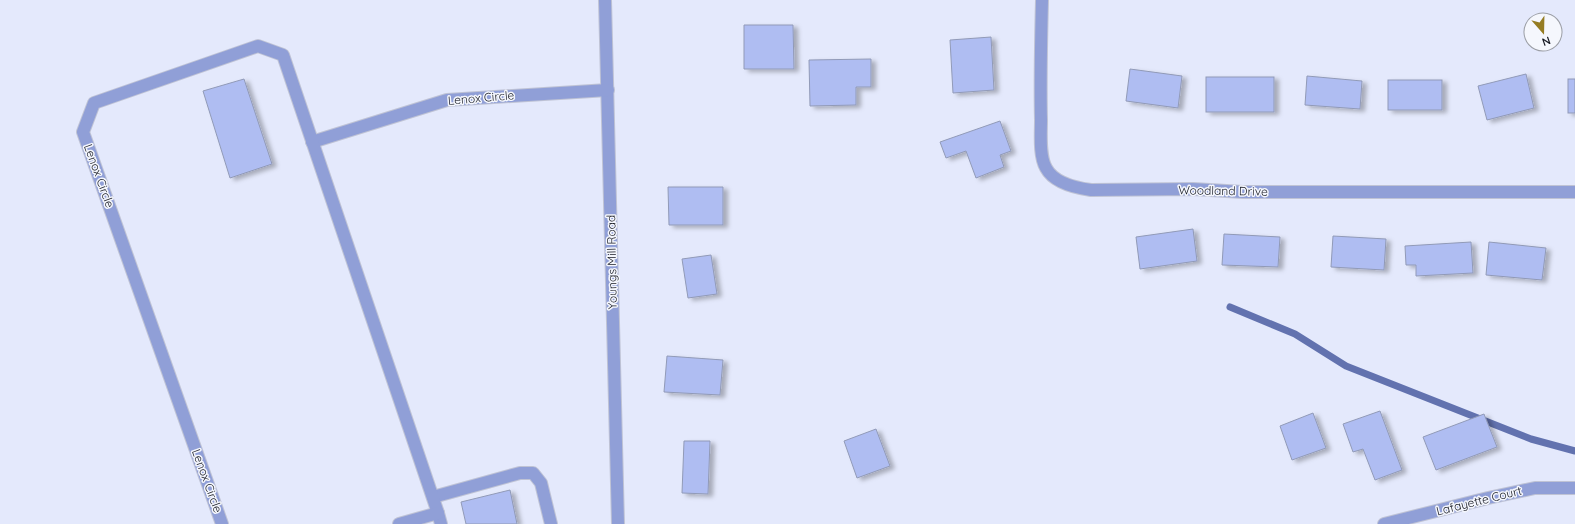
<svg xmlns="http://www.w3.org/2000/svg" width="1575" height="524" viewBox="0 0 1575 524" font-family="Quicksand,sans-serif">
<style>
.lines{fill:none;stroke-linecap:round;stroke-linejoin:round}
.stream{stroke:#6272af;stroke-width:7}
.building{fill:#afbdf2;stroke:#919ab7;filter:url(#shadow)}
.minor-casing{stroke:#bfc3d5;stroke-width:14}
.minor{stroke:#909fd7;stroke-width:12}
.labels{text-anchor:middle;stroke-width:3;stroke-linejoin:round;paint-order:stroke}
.street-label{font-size:12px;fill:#151822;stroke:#f5f7fd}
</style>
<defs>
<filter id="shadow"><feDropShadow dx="4.5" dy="2.5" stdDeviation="2" flood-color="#0004"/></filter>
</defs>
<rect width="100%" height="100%" fill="#e4e9fc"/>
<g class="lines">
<polyline class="stream" points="1230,307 1295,334 1346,366 1531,439 1575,451"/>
</g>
<g class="building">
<polygon points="744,25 793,25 794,69 744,69"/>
<polygon points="991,37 994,90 953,93 950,40"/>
<polygon points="871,59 871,87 856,87 856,105 810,106 809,60"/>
<polygon points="1130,69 1182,76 1178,108 1126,101"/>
<polygon points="1526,74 1534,108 1487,120 1478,86"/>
<polygon points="1307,76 1362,81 1360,109 1305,105"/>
<rect x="1206" y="77" width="68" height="35"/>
<polygon points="244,79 272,164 230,178 203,91"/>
<rect x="1568" y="79" width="7" height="34"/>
<rect x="1388" y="80" width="54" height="30"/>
<polygon points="1000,121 1011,151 1000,155 1004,167 976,178 966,151 946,158 940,142"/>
<polygon points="668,187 723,187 723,225 669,225"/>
<polygon points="1193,229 1197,261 1140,269 1136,237"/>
<polygon points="1224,234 1280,237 1278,267 1222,265"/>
<polygon points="1333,236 1386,239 1384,270 1331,267"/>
<polygon points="1471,242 1473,273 1416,276 1416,265 1406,265 1405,246"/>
<polygon points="1489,242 1546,248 1542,280 1486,275"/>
<polygon points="711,255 717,294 688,298 682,259"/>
<polygon points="667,356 723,360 720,395 664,392"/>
<polygon points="1380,411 1402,470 1375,480 1363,449 1353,452 1343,424"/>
<polygon points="1313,413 1326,448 1292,460 1280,426"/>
<polygon points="1484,414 1497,447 1436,470 1423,437"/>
<polygon points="876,429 890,466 857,478 844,441"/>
<polygon points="684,441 710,441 708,494 682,493"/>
<polygon points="510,490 517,524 466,524 461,502"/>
</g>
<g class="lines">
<g class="minor-casing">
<g id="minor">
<polyline points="605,0 618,524"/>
<path d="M1042 0C1041 40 1040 80 1041 120 1041 134 1039 156 1046 168 1054 183 1076 188 1091 190L1193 189 1243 192H1575"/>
<polyline points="312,142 447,100 608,90"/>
<polyline points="433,497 520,473 533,473 541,483 551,524"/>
<polyline points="222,524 83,132 94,103 258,46 283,55 438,513 441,524"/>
<polyline points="399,524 438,513"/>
<polyline points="1384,524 1488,498 1535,488 1575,488"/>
</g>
</g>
<use href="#minor" class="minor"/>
</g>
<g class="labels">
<g class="street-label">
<text transform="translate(481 98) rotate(-5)" y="4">Lenox Circle</text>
<text transform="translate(99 176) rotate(70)" y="4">Lenox Circle</text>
<text transform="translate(1223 191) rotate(1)" y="4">Woodland Drive</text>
<text transform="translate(612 262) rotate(-91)" y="4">Youngs Mill Road</text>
<text transform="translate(207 481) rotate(70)" y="4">Lenox Circle</text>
<text transform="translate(1479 501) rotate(-14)" y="4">Lafayette Court</text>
</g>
</g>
<g transform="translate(1543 32) rotate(160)"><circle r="19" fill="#f5f7fd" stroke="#9b9ea5"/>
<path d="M0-3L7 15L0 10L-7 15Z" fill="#957c23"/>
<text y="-6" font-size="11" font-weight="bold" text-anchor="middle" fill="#151822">N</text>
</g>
</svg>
